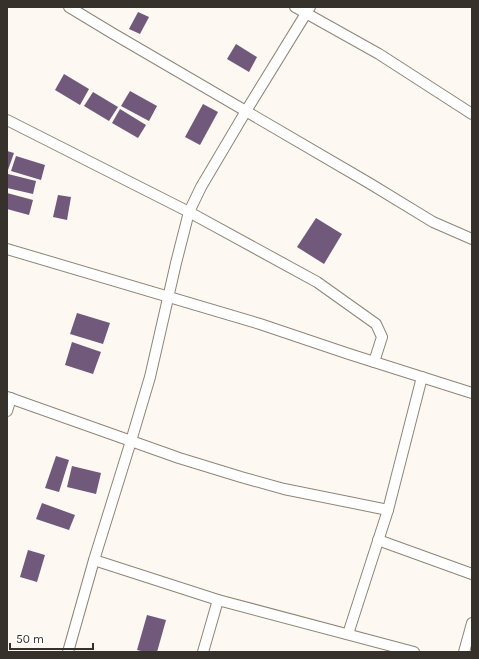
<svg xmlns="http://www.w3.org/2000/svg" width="479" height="659" viewBox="0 0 479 659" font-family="Karla,sans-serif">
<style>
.building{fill:#70597a}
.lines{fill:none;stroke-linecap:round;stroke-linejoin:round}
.minor-casing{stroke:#908577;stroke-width:12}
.minor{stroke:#fff;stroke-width:10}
</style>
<rect width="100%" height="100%" fill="#fdf8f2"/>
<g class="building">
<polygon points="138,12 149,17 140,34 129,29"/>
<polygon points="236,44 257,57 249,72 227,59"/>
<polygon points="64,74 89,89 80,105 55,90"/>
<polygon points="130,91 157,106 149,121 121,106"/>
<polygon points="93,92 118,107 109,121 84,106"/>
<polygon points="203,104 218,112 200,145 185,137"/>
<polygon points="120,109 146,125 138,138 112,123"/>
<polygon points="7,151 14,153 8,170 7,169"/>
<polygon points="16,156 45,165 41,180 11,171"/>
<polygon points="8,174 36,181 33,194 7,188"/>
<polygon points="7,193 33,200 29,215 7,209"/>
<polygon points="58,195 71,197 67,220 53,217"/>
<polygon points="316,218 342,234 324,264 297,247"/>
<polygon points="77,313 110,323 103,344 70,334"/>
<polygon points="72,342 101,352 93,374 65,365"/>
<polygon points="56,456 69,460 59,492 45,488"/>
<polygon points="72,466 101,473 96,494 67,487"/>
<polygon points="42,503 75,515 69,530 36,519"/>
<polygon points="28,550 45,555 37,582 20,577"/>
<polygon points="147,615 166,620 157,652 145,652 137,650"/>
</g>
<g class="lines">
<g class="minor-casing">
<g id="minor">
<polyline points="69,7 112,33 369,183 433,222 472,239"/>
<polyline points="295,7 379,54 472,114"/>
<polyline points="7,120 189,212 317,282 376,324 382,337 374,362"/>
<polyline points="7,249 260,324 349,354 472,393"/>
<polyline points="7,397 179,458 241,477 284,489 388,510"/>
<polyline points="7,411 11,398"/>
<polyline points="378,540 472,574"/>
<polyline points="94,560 218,600 414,652"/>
<polyline points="348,634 388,510 422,377"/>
<polyline points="68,652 94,560 131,441 150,377 176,263 189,212 201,187 246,111 310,7"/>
<polyline points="203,652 218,600"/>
<polyline points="464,652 472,623"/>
</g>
</g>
<use href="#minor" class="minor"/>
</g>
<rect width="479" height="659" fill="none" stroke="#36312b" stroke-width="16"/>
<path d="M10 643v6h83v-6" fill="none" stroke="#36312b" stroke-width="2"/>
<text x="16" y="643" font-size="12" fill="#36312b" stroke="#ffffff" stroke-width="3" paint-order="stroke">50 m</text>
</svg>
